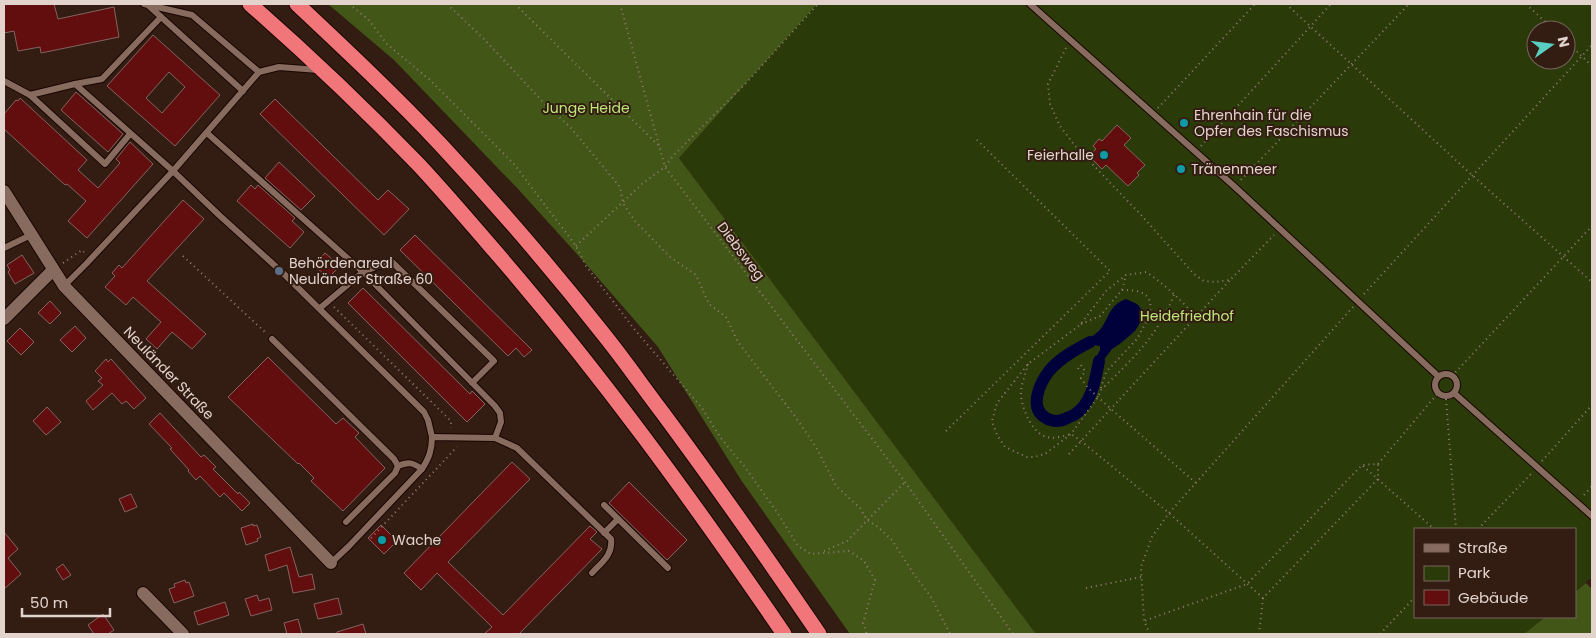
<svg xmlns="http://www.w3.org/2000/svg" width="1596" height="638" viewBox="0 0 1596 638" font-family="Poppins,sans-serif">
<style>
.green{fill:#2a3a09;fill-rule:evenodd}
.forest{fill:#425717}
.water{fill:#00003b}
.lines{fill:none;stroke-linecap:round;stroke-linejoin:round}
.canal{stroke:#00003b;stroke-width:12}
.building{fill:#620e0f;stroke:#836461;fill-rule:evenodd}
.lane-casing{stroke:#190501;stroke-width:8}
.street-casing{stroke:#190501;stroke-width:14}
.highway-casing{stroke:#190501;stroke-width:17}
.path{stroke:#907d75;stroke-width:2;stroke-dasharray:1 4;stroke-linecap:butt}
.lane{stroke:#876b5f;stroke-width:6}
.street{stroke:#876b5f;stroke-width:12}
.highway{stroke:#f17679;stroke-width:15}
.culture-dot{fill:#0f9aa8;stroke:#331c12;stroke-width:2}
.service-dot{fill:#5c6f8a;stroke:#331c12;stroke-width:2}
.labels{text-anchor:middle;stroke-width:4;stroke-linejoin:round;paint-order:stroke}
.park-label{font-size:14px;fill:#bee778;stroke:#331c12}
.poi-label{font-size:14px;fill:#e3d3cd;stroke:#331c12;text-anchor:start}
.street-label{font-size:14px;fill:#e3d3cd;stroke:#331c12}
</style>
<rect width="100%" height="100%" fill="#331c12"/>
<path class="green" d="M817 4H1592V577L1575 592V529H1415V617H1545L1524 634H1036L679 158ZM1536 30H1566V60H1536Z"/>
<g class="forest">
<polygon points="328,4 817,4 679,158 1036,634 850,634 741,480 658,347 585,263 519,190 394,60"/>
<polygon points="1586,583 1592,589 1592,634 1524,634 1545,617 1575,617 1575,592"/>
</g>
<path class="water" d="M1126 299 1137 304 1143 311 1141 321 1135 331 1121 343 1112 349 1102 362 1096 358 1100 350V346L1093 345 1089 339C1093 335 1099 332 1102 327 1110 315 1110 305 1126 299Z"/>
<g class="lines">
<path class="canal" d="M1090 342C1075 350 1060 358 1049 371 1040 383 1028 408 1046 418 1053 422 1060 422 1067 418 1073 416 1079 412 1083 407 1093 395 1096 376 1099 361"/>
</g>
<g class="building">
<polygon points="4,4 54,4 58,19 114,7 119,37 41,53 40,47 18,51 14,31 4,33"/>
<path d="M153 35 220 95 175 146 107 86ZM169 72 185 87 162 113 146 98Z"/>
<polygon points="76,92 123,134 108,152 61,110"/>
<polygon points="20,98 87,160 78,170 98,188 120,163 116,159 130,142 153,164 87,238 68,221 86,201 67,184 65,185 4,129 4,114 16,100 18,101"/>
<polygon points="275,99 378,200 388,190 409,209 384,235 260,114"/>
<polygon points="1117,125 1131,138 1124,145 1145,165 1137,173 1139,175 1128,186 1106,165 1102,169 1089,156 1096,149 1093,146 1099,139 1102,141"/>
<polygon points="279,162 315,196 301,210 265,178"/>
<polygon points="251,185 255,189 258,185 295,218 292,221 304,232 290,248 237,201"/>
<polygon points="183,200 204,219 147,281 206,334 192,349 172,332 157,349 146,339 161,322 133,297 126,305 105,287 115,276 112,273 119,265 122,268"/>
<polygon points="415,235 525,343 532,350 524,357 516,348 508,356 400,250"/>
<polygon points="325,253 340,266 328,278 314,265"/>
<polygon points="22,255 34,273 15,284 8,272 10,270 7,265"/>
<polygon points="363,288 470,394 472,391 485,404 467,422 348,303"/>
<polygon points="50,301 61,313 50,324 38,313"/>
<polygon points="75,326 86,338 72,352 60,340"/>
<polygon points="20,328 34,342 21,355 7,341"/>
<polygon points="268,357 336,424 343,418 359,433 355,437 385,468 343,511 311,481 314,478 299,463 298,464 228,397"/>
<polygon points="106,359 108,362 111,359 146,398 134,409 126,401 122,404 112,393 93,410 86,401 103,385 98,381 102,378 95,371"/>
<polygon points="47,407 61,422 46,435 33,421"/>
<polygon points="160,413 201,457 204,455 216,467 213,469 238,494 239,492 250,503 242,511 224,493 220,497 200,476 196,480 188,471 189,470 170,449 172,448 149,424"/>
<polygon points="512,462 530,479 448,562 503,615 590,526 597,532 590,539 602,549 519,634 484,634 492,627 437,573 421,590 404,573"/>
<polygon points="629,482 687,540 667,560 609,503"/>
<polygon points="131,494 137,507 125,512 119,499"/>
<polygon points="253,524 253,526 257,525 261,537 257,539 258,541 246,545 241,528"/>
<polygon points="381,525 397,541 384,554 368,538"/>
<polygon points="4,532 18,549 8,558 21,574 4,589"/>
<polygon points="290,547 299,577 312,574 315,589 293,593 287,565 269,571 265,555"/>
<polygon points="63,564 71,575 63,580 56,569"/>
<polygon points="185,580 186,583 189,582 194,596 174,603 169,589 175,587 174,584"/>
<polygon points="257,595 259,601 269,598 272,610 251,616 245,599"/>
<polygon points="338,598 342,614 318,619 314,604"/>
<polygon points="225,602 229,615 198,625 194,612"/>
<polygon points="103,614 114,630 108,634 94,634 88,625"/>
<polygon points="298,619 302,634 287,634 284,623"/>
<polygon points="363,624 366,634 337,634 337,632"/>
</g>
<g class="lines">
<g class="lane-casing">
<g id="lane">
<polyline points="144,4 192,15 259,72"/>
<polyline points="1030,4 1235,187 1438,376"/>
<polyline points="149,6 243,91"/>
<polyline points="4,81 30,95 75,84 173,171 219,215 283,273 424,412 428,420 432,437"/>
<polyline points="75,84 102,79 161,17"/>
<polyline points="30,95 105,164 130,134"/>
<polyline points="207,133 363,272 320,308"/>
<polyline points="4,248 31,235"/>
<polyline points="64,286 86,264 173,171 259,72 279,67 318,70"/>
<polyline points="272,339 394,459 398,466 395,473 346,522"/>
<circle cx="1446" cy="385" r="11"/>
<polyline points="472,383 494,361 391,261 363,272 495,406 500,413 501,422 495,438"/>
<polyline points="1454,393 1592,516"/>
<path d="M398 466C409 461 413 463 422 469"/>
<polyline points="604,505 668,568"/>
<polyline points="604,533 618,519"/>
<path d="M331 563 349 546 422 469C429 458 432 450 432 437L495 438 517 448 611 539C613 555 602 562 592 573"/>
</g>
</g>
<g class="street-casing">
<g id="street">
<polyline points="4,191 64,286 331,563"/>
<polyline points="4,319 53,270"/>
<polyline points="143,593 183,634"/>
</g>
</g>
<g class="highway-casing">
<g id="highway">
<path d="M250 4C308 55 365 109 419 165 444 192 469 221 493 249 599 371 693 501 784 634"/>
<path d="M297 4C346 50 395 96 441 145 498 206 553 270 605 336 625 361 643 387 662 412 716 485 768 559 819 634"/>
</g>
</g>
<g class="path">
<polyline points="349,4 368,19 387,44 431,81 514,164 576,246 586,266 635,330 702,408 720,437 744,466 777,512 798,546 811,554 849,551 864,561 875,580 863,623 867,634"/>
<polyline points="447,4 483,38 544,103 571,128 620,187 623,203 634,220 670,257 696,275 709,304 726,317 738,342 794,415 816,447 836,486 860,508 867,520 878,527 892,540 913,573 931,597 950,634"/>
<polyline points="515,4 658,145"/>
<polyline points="620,4 665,167 905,482 1013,634"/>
<polyline points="1286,4 1473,176 1592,282"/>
<polyline points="1526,4 1554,30"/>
<polyline points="1566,41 1592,66"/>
<polyline points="1066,48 1048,84 1050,104 1060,126 1076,147 1141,215 1194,274 1204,281 1215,282 1230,280 1274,235"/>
<polyline points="1158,108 1255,4"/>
<polyline points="1201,146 1331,4"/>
<polyline points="1241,180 1409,4"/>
<polyline points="576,246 642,184 665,167 673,156 746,83 818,4"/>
<polyline points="183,256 265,332"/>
<polyline points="63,263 82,250 84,252"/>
<path d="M1122 290C1142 290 1155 294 1149 317L1166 315"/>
<polyline points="1364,294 1592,45"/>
<path d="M1174 295C1157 337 1132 359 1101 390L1098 397 1071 434 1045 454 1034 457H1027L1005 447 997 435 992 421 997 403 1028 364 1080 325 1106 291 1126 275 1146 272C1165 284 1180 300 1196 316"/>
<polyline points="334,307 451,421 451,428"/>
<polyline points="1081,324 1100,316 1122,290 1126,275"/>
<path d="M1028 364C1026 373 1022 382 1021 391 1020 405 1031 431 1044 436 1053 440 1063 436 1071 434L1081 441 1169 513 1263 598 1378 479V464L1362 465 1247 584 1144 621"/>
<polyline points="1078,369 1081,365 1085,371 1081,378 1088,388 1111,409 1196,483"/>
<polyline points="1452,376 1592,226"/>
<polyline points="1101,388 1106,372 1137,339 1149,317"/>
<polyline points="1446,399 1456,529"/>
<polyline points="946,431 1110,271 974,137"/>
<polyline points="1069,454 1230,280"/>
<polyline points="1542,461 1592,405"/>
<polyline points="1378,464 1438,393"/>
<polyline points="1363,466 1434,529"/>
<polyline points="1584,495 1592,486"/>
<polyline points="1478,529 1531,474"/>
<polyline points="371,538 457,447"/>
<polyline points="824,551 847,541 905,482"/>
<polyline points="1086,588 1141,577"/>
<polyline points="1150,634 1144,621 1141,567 1152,537 1169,513 1353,307"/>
<polyline points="1259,634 1263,598"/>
<polyline points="1380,634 1415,597"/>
</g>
<use href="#lane" class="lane"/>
<use href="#street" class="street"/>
<use href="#highway" class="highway"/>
</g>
<g class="culture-dot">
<circle cx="1184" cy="123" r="5"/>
<circle cx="1104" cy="155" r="5"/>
<circle cx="1181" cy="169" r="5"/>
<circle cx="382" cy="540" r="5"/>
</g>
<circle class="service-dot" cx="279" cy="271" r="5"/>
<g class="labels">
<g class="park-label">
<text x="586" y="113">Junge Heide</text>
<text x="1187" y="321">Heidefriedhof</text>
</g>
<g class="poi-label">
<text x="1194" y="120">Ehrenhain für die<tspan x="1194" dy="16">Opfer des Faschismus</tspan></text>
<text x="1094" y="160" text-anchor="end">Feierhalle</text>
<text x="1191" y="174">Tränenmeer</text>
<text x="289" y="268">Behördenareal<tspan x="289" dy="16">Neuländer Straße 60</tspan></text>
<text x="392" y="545">Wache</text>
</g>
<g class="street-label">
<text transform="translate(741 251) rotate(53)" y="5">Diebsweg</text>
<text transform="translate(169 373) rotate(46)" y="5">Neuländer Straße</text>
</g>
</g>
<rect width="1596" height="638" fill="none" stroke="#e3d3cd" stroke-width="10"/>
<rect x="1414" y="528" width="162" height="90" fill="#331c12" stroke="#79655d"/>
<rect x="1424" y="544" width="25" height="8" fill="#876b5f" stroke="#79655d"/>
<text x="1458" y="553" font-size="15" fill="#e3d3cd">Straße</text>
<rect x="1424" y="566" width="25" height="15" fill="#2a3a09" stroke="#79655d"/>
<text x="1458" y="578" font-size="15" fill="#e3d3cd">Park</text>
<rect x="1424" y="590" width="25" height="15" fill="#620e0f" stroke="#79655d"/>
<text x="1458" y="603" font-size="15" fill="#e3d3cd">Gebäude</text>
<g transform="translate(1551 45) rotate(76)"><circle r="24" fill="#331c12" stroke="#79655d"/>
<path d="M0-4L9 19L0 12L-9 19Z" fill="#57cec1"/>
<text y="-8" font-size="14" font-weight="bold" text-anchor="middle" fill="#e3d3cd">N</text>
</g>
<path d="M22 608v8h88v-8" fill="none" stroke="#e3d3cd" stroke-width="2.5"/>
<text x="30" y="608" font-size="15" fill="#e3d3cd" stroke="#331c12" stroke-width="4" paint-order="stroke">50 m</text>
</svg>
